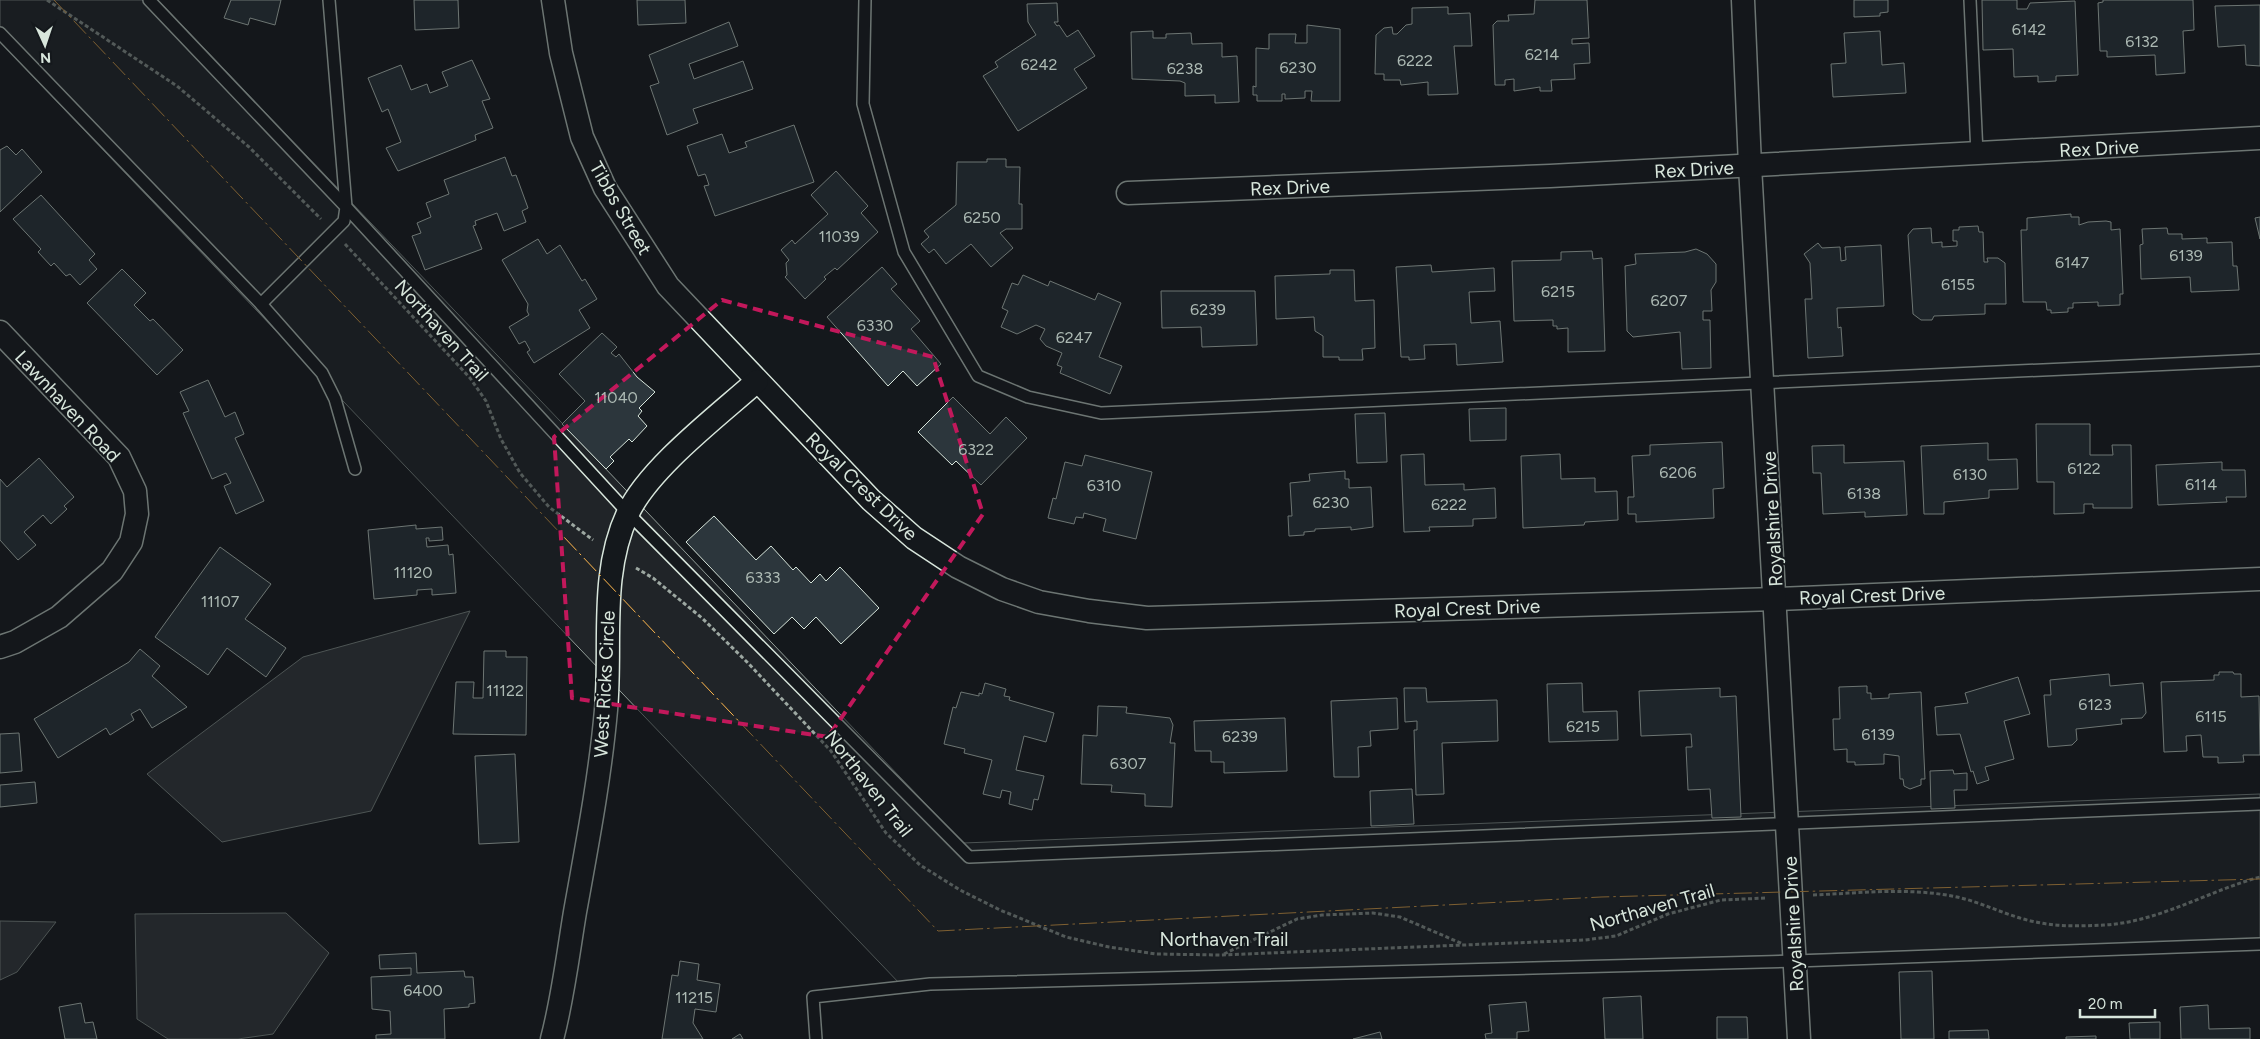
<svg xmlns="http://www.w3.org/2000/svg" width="2260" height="1039" viewBox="0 0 2260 1039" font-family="Figtree,sans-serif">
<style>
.green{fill:#202428;stroke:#939e99}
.water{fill:#363b3e;stroke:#939e99}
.building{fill:#2c363c;stroke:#d8e6dc}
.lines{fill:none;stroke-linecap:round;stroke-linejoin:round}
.lane-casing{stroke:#d8e6dc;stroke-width:14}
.street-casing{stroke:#d8e6dc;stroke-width:25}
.path{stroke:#9da8a2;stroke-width:3;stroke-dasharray:4 2.5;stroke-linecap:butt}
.lane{stroke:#14181c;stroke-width:11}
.street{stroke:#14181c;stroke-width:22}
.power{stroke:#ffb74d;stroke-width:1;stroke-dasharray:18 4 2.5 4;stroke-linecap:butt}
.marked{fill:none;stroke:#c2185b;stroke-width:4;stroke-dasharray:10 6;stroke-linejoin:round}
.labels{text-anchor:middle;stroke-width:4;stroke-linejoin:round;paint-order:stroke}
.number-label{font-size:16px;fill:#adbab4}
.street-label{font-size:19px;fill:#d8e6dc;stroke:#14181c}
</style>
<rect width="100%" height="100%" fill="#14181c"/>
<polygon class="green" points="0,0 158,0 963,843 2260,794 2260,939 901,985 0,42"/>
<g class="water">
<polygon points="470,611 371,811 222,842 147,774 303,657"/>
<polygon points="286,913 329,953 273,1034 238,1039 168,1039 137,1019 135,914"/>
<polygon points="0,921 56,922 17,972 0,980"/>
</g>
<g class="building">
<polygon points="231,0 281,0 275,25 250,18 248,25 224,18"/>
<polygon points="414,0 458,0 459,28 415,30"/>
<polygon points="637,0 685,0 686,23 638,25"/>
<polygon points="1535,0 1587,0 1589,38 1572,39 1572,44 1589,43 1590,63 1574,64 1575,79 1551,80 1552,91 1540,91 1540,87 1514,91 1514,79 1505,80 1505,85 1495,85 1493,25 1497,21 1509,21 1508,15 1534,14"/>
<polygon points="1854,0 1888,0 1888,12 1880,13 1880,16 1854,17"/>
<polygon points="1982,0 2017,0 2017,9 2027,9 2030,3 2075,1 2078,75 2056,76 2056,81 2038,82 2038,76 2014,77 2013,49 1983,50"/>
<polygon points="2103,0 2193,0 2194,30 2183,31 2185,73 2156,75 2155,55 2107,57 2107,51 2100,51 2098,3 2103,2"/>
<polygon points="1057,3 1058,22 1054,22 1057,26 1059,25 1067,37 1078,30 1095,56 1074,69 1087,88 1018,131 983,76 998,67 995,62 1036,35 1028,22 1027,4"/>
<polygon points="2260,5 2260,66 2246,65 2245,45 2218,47 2215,6"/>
<polygon points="1448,7 1448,14 1470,13 1472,46 1454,46 1458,94 1428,95 1428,82 1401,85 1400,80 1384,80 1384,74 1375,74 1376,35 1384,28 1392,27 1393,34 1397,34 1406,25 1412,24 1412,8"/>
<polygon points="729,22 738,46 689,64 694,79 743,61 753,89 693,109 698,123 667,135 650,86 659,83 649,55"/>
<polygon points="1307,25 1340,29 1340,101 1311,101 1312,91 1305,91 1305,98 1285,99 1285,94 1282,94 1282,101 1257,101 1257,95 1253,95 1253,86 1256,87 1256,48 1269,49 1269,34 1296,34 1295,43 1307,43"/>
<polygon points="1153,31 1153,38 1166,38 1166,34 1191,33 1192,44 1222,43 1222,57 1237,56 1239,102 1215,103 1215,95 1185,96 1185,83 1180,81 1132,79 1131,32"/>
<polygon points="1880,31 1882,65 1904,63 1906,93 1833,97 1831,64 1846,63 1844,33"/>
<polygon points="472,60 490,99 482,101 493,128 475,135 476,140 398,171 386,148 401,142 388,109 382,112 368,78 401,65 411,90 427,84 430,93 448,86 442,72"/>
<polygon points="794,125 814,182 715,216 704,186 709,185 706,176 705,174 698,176 687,146 722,134 729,153 747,147 745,142"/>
<polygon points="7,146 16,155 22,149 42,172 0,212 0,150"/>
<polygon points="505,157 512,176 516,175 528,208 522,211 526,222 504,231 497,213 475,221 476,225 473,226 482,249 425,270 412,236 421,233 417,223 431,217 426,203 449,194 444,180"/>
<polygon points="987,159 1006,159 1006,167 1020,167 1019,204 1022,204 1022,229 1006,229 1000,233 1013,248 991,267 971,244 946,264 934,249 929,253 921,244 929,237 924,231 956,205 957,162 987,162"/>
<polygon points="836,171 868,206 861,213 878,232 837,270 835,268 824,277 826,279 805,299 785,277 787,275 786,263 789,260 781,250 792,240 795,244 828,214 811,195"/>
<polygon points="41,195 95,254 89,260 97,269 80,285 70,274 66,276 54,263 51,266 38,252 41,249 13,219"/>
<polygon points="2071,214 2071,217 2079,217 2079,225 2088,222 2106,221 2111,222 2111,230 2120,229 2123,294 2120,294 2120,305 2098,306 2098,302 2073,303 2073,308 2068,308 2068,312 2051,313 2051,310 2047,310 2046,302 2023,302 2021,230 2027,230 2027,218"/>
<polygon points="2260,217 2260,239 2255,218"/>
<polygon points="1978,226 1979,232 1983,232 1984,262 1988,262 1987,258 1998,258 2005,263 2006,304 1985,304 1985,314 1934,316 1932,320 1921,320 1913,314 1908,235 1913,229 1931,228 1932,243 1942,242 1942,247 1957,246 1957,241 1953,241 1953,230 1959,230 1959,227"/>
<polygon points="2167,228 2168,234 2182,234 2182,239 2207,238 2207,243 2232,242 2233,266 2237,266 2239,290 2191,292 2190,277 2141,279 2140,245 2143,244 2142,229"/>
<polygon points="538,239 547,254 560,245 582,281 585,279 597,299 579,310 590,328 534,363 527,352 530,350 525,341 519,344 509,327 529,315 527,311 528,304 502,260"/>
<polygon points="1818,243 1822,248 1840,247 1841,261 1846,260 1845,247 1881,245 1884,306 1837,308 1838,328 1841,327 1843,356 1808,358 1805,299 1812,299 1810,263 1804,254"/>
<polygon points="1696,249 1707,254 1716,264 1716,282 1711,290 1712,311 1703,311 1703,320 1710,320 1711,368 1682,369 1680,332 1633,337 1627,331 1625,266 1636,264 1635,254 1685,252"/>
<polygon points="1592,251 1593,259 1602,258 1605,351 1568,352 1568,328 1557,329 1557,326 1553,326 1553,320 1514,321 1512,261 1561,260 1561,252"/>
<polygon points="1431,265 1432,272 1494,268 1495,291 1469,292 1471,323 1500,321 1503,362 1457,365 1456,344 1424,345 1425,359 1409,360 1409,357 1401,357 1396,267"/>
<polygon points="882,267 897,284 891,289 920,321 911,329 941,364 917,386 903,371 888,386 827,317"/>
<polygon points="122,269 146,293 134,305 150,321 153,319 183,350 157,375 87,303"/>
<polygon points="1330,270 1354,270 1355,301 1374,300 1375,348 1362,349 1363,360 1339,360 1339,357 1323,357 1323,336 1315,331 1314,317 1276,319 1275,276 1330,274"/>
<polygon points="1023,275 1048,286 1050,281 1095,300 1098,293 1121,303 1099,357 1122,366 1110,394 1060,373 1062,367 1057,365 1062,353 1046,346 1040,339 1045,329 1036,325 1017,334 1001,327 1008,311 1002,308 1012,283 1018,285"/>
<polygon points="1161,291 1255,291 1257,345 1202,347 1201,327 1162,328"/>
<polygon points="602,333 617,347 611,353 616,357 619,354 637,377 655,392 639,408 642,411 638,416 647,426 632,442 629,439 610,457 614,461 606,469 562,424 585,401 559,374"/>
<polygon points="208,380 225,417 235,412 244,434 235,438 264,501 236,514 224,486 231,483 226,473 212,479 183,413 189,411 180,392"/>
<polygon points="953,397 990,434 1006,417 1027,438 981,485 956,461 952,465 918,432"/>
<polygon points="1506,408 1506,440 1470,441 1469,409"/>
<polygon points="1385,413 1387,462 1357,463 1355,414"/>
<polygon points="2036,424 2090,424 2090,455 2113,455 2112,445 2131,445 2132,508 2093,508 2093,504 2084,504 2084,513 2054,514 2054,482 2037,482"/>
<polygon points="1722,442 1724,488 1713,489 1714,518 1636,522 1636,514 1628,514 1628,497 1634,497 1632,456 1650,455 1650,445"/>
<polygon points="1988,443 1988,460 2017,459 2018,489 1989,490 1989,498 1944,502 1944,514 1924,514 1921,446"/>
<polygon points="1844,445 1844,463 1904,461 1907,515 1865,517 1865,512 1823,514 1821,473 1813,473 1812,446"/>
<polygon points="1424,454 1425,485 1464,484 1464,490 1495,488 1496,518 1473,519 1473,526 1429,527 1430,531 1404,532 1401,455"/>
<polygon points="1560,454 1561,479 1595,478 1595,492 1617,491 1618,520 1585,522 1584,525 1523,528 1521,456"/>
<polygon points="1085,455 1152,472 1136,539 1103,531 1106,519 1084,513 1083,518 1076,517 1074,524 1048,518 1053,498 1056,499 1065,462 1082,466"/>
<polygon points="39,458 74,497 64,506 67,509 51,524 43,515 24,532 36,545 18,560 0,540 0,479 7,487"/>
<polygon points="2222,462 2222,470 2245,470 2246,497 2226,497 2227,502 2158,505 2156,465"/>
<polygon points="1345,471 1345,479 1349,479 1349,488 1371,487 1373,527 1351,530 1351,527 1315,529 1315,531 1304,532 1304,535 1289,536 1288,516 1292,516 1290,483 1310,481 1309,474"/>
<polygon points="714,516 756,560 771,546 793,570 796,567 811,583 820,574 826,581 840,567 879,608 841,644 816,617 804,629 792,617 774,634 686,542"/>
<polygon points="416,525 416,529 442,527 443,540 429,541 429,538 426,538 427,547 448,545 449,555 453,554 456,593 432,595 432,589 417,590 417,595 374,599 368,530"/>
<polygon points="220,547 271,584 245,619 286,648 266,677 227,648 208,675 155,637"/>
<polygon points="140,649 160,666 152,676 187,707 152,728 140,709 131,714 134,720 110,735 106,728 58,758 34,719 129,662"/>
<polygon points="484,651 506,651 506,657 527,657 526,735 453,734 456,682 474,682 473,698 483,698"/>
<polygon points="2219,672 2233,672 2234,674 2241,674 2241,697 2259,696 2260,755 2243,755 2244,762 2218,763 2218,757 2203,757 2201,735 2186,736 2187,751 2164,752 2161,682 2214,680 2214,675 2219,675"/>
<polygon points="2109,674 2110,686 2143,683 2146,713 2142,718 2121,719 2122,724 2076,729 2077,740 2072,745 2048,747 2044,695 2051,695 2050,680"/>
<polygon points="2018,677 2030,714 2004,721 2014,759 1985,767 1989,780 1977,784 1973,771 1971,772 1960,734 1937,735 1935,707 1968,703 1965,693"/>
<polygon points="985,683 1006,689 1004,696 1010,697 1009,700 1054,713 1046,742 1024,736 1016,770 1044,776 1038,800 1034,799 1032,810 1009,804 1011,792 1002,790 1000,798 983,794 992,760 964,753 965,749 944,744 953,707 956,708 961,692 979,696 979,693 982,694"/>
<polygon points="1582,683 1583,712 1617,711 1618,740 1549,742 1547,684"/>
<polygon points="1867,686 1867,693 1871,693 1871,699 1889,698 1889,694 1921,692 1925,779 1921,779 1921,785 1910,789 1904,786 1903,779 1900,779 1899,756 1884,754 1884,764 1855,765 1855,762 1847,762 1847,749 1834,750 1833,719 1840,719 1839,687"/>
<polygon points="1404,688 1426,688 1427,702 1497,700 1498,741 1442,743 1444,794 1416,795 1414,730 1417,730 1417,721 1405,722"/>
<polygon points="1720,688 1720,697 1736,696 1741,817 1712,818 1710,789 1688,790 1686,747 1692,747 1691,734 1641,736 1639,691"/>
<polygon points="1397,698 1398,729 1370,731 1371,746 1358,747 1359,777 1334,777 1331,701"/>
<polygon points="1098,706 1127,707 1126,713 1170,718 1173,725 1170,743 1175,743 1172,807 1145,806 1145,794 1111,792 1112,785 1081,784 1083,735 1097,736"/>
<polygon points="1285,718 1287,771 1224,773 1224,762 1211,762 1211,751 1195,751 1194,721"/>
<polygon points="19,733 22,771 0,773 0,734"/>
<polygon points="515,754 519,842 479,844 475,756"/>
<polygon points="1953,770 1954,774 1967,773 1967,790 1954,790 1955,808 1931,809 1930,771"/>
<polygon points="35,782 37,803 0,807 0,785"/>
<polygon points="1412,789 1414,824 1371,826 1370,791"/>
<polygon points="416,953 417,973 464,971 465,977 473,977 475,1003 469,1004 469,1007 444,1009 445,1039 376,1039 376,1035 391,1034 390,1011 372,1009 371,977 411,975 411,968 380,969 379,955"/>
<polygon points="680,961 699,964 697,980 720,984 716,1012 695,1009 693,1023 703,1039 662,1039 672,975 678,976"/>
<polygon points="1932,971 1934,1039 1901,1039 1899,972"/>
<polygon points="1641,996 1643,1039 1605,1039 1603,998"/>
<polygon points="1526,1002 1529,1031 1517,1032 1517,1039 1486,1039 1485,1034 1492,1033 1489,1005"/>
<polygon points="81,1003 85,1023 93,1022 97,1039 65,1039 59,1007"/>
<polygon points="2208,1005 2209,1029 2250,1028 2250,1039 2181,1039 2180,1007"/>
<polygon points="1717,1017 1747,1017 1748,1039 1717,1039"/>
<polygon points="2160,1022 2160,1039 2130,1039 2129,1023"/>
<polygon points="1988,1030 1989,1039 1949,1039 1949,1031"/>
<polygon points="1380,1032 1382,1039 1353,1039"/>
<polygon points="740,1034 743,1039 732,1039"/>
<polygon points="2096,1036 2096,1039 2066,1039 2066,1037"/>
</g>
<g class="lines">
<g class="lane-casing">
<g id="lane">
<polyline points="149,0 346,207 344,221 261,304"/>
<polyline points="329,0 346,207 628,513 969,857 2260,804"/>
<polyline points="865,0 863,104 904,252 978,376 1028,397 1101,413 2260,360"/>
<polyline points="1970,0 1977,154"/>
<polyline points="0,33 261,304 322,373 335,399 355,469"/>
<polyline points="816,1039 813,997 930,984 1796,961 2260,944"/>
</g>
</g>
<g class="street-casing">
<g id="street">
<polyline points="553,0 561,53 582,137 605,188 668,286 871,500 914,538 958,567 1002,589 1039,602 1089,611 1147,618 1776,599 2260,579"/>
<polyline points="1743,0 1750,166 1799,1039"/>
<polyline points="1128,193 1550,176 2260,138"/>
<polyline points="0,332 119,457 135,491 137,514 131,542 112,571 59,617 15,642 0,647"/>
<path d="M552 1039C563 998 568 954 575 912 587 845 600 778 606 710 612 644 599 575 628 513 649 468 719 415 757 381"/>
</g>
</g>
<g class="path">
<polyline points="47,0 177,86 249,147 321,219"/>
<polyline points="345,244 470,378 486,401 501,439 520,473 549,507 593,540"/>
<polyline points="636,568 653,578 702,618 748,663 831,751 886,833 920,865 960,890 1000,910 1066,937 1109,947 1156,954 1221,955 1585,940 1616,936 1668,914 1721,900 1767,898"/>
<path d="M1813 895C1861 893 1909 887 1957 897 1984 903 2009 917 2036 922 2058 927 2082 926 2104 925 2159 922 2208 891 2260 877"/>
<polyline points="1224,954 1297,919 1322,915 1373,913 1400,917 1463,944"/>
</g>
<use href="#lane" class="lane"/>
<use href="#street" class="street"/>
<polyline class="power" points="54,0 938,931 1601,897 2260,879"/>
</g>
<path d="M0 0H2260V1039H0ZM722 300 933 357 983 514 828 737 572 698 554 437Z" fill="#14181c" fill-opacity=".55" fill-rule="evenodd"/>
<path class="marked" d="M722 300 933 357 983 514 828 737 572 698 554 437Z"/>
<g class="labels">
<g class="number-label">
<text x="2029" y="35">6142</text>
<text x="2142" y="47">6132</text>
<text x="1542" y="60">6214</text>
<text x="1415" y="66">6222</text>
<text x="1039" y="70">6242</text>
<text x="1298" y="73">6230</text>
<text x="1185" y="74">6238</text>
<text x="982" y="223">6250</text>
<text x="839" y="242">11039</text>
<text x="2186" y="261">6139</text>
<text x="2072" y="268">6147</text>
<text x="1958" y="290">6155</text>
<text x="1558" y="297">6215</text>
<text x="1669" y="306">6207</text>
<text x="1208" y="315">6239</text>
<text x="875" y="331">6330</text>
<text x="1074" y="343">6247</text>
<text x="616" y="403">11040</text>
<text x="976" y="455">6322</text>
<text x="2084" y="474">6122</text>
<text x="1678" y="478">6206</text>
<text x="1970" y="480">6130</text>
<text x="2201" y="490">6114</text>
<text x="1104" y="491">6310</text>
<text x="1864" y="499">6138</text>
<text x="1331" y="508">6230</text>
<text x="1449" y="510">6222</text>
<text x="413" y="578">11120</text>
<text x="763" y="583">6333</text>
<text x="220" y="607">11107</text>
<text x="505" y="696">11122</text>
<text x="2095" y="710">6123</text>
<text x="2211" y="722">6115</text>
<text x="1583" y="732">6215</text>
<text x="1878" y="740">6139</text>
<text x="1240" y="742">6239</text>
<text x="1128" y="769">6307</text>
<text x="423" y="996">6400</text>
<text x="694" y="1003">11215</text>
</g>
<g class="street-label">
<text transform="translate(2099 148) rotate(-3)" y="7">Rex Drive</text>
<text transform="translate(1694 169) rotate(-3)" y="7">Rex Drive</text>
<text transform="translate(1290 187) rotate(-2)" y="7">Rex Drive</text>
<text transform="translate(621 208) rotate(60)" y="7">Tibbs Street</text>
<text transform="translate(442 330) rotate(48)" y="7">Northaven Trail</text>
<text transform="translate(68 406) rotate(47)" y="7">Lawnhaven Road</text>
<text transform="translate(862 486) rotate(44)" y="7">Royal Crest Drive</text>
<text transform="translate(1772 519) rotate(-93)" y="7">Royalshire Drive</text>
<text transform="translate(1872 595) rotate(-2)" y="7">Royal Crest Drive</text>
<text transform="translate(1467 608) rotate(-2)" y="7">Royal Crest Drive</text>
<text transform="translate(604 684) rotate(-87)" y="7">West Ricks Circle</text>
<text transform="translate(869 783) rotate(52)" y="7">Northaven Trail</text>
<text transform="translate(1652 907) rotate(-16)" y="7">Northaven Trail</text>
<text transform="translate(1793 924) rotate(-93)" y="7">Royalshire Drive</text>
<text x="1224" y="946">Northaven Trail</text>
</g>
</g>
<g transform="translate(45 45) rotate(177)" stroke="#14181c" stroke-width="4" paint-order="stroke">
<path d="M0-4L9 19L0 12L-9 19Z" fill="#d8e6dc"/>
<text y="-8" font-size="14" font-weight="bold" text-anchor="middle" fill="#d8e6dc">N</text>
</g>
<path d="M2080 1009v8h75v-8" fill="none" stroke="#d8e6dc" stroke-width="2.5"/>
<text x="2088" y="1009" font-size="15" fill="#d8e6dc" stroke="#14181c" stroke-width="4" paint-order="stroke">20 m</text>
</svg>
